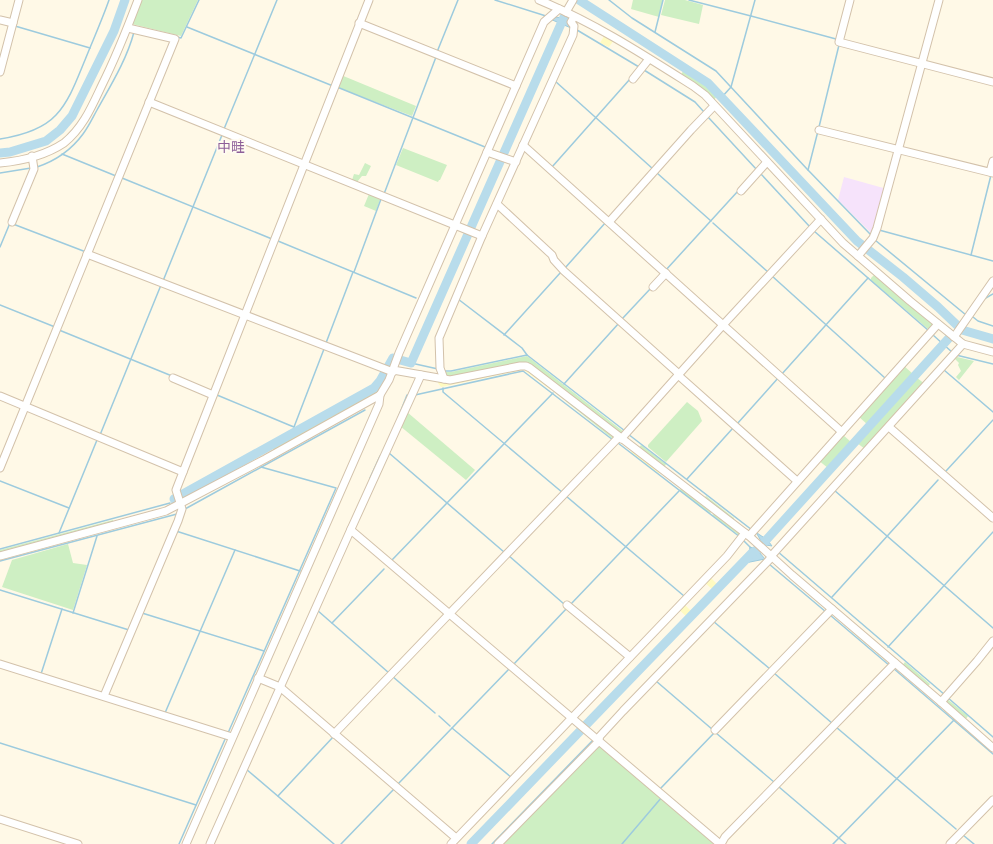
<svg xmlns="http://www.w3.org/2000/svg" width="993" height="844" viewBox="0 0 993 844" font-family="Arial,'Noto Sans JP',sans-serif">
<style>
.education{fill:#f6e3fb}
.green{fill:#ceefc3}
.sand{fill:#fffbc1}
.water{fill:#b8dceb;stroke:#9dcbde}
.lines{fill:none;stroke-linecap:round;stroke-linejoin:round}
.stream{stroke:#9dcbde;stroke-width:1.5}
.river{stroke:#b8dceb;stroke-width:9}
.minor-casing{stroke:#d3c2ab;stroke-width:9}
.minor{stroke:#fff;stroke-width:7}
.labels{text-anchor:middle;stroke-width:4;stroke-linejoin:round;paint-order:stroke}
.quarter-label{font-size:14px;fill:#8d5f99;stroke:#fffbf0}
</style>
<rect width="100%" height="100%" fill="#fff9e7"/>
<polygon class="education" points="844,177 887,189 872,234 838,200"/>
<g class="green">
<polygon points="140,0 198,0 181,36 132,24"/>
<polygon points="633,0 663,0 659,17 631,9"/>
<polygon points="665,0 685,0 703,5 699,24 661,15"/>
<polygon points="684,69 700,79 718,95 713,101 681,75"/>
<polygon points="341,75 416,106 412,116 336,87"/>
<polygon points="403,148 447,165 440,180 439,180 438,182 396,165"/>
<polygon points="365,163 371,166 366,176 362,176 357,182 352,180 354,174 359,175"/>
<polygon points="369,194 381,197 376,211 364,206"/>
<polygon points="874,275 935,325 931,329 928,329 871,280 871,278"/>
<polygon points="527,356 624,432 622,435 529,364 452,378 445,377 443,372 451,372"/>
<polygon points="957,357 974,361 959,380 956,377 961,371 958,365 959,363 955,359"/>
<polygon points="904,366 913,374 868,425 858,416"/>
<polygon points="388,372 389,374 377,393 277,450 271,448 372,392 380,384"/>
<polygon points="917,378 925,384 865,449 857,443"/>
<polygon points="555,390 615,437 613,439 553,391"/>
<polygon points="687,402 698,411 702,421 666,462 648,447 648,445"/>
<polygon points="407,412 475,470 466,480 400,426"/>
<polygon points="842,434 851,442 828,468 818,460"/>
<polygon points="641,445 666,464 664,468 638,449"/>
<polygon points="681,489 711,512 710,514 679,490"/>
<polygon points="706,496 734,518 734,521 703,499"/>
<polygon points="714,514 740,534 740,536 712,515"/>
<polygon points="113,520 114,523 0,554 0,550"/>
<polygon points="68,544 73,563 87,565 73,610 2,587 12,560"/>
<polygon points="853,631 891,662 891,665 852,632"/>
<polygon points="905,662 930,684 927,687 902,666"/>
<polygon points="946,698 968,716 966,719 967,721 944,701"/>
<polygon points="599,744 714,844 501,844"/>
</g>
<g class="sand">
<polygon points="604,36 614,40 609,47 600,43"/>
<polygon points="525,368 552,388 551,390 524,370 441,387 438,383 438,381"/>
<polygon points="633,451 660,472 659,474 630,452"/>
<polygon points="710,577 717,584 712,589 704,582"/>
<polygon points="684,604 691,611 686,616 678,609"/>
</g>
<g class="water">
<polygon points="563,16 565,18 565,20 571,24 571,28 550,19 556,17 561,18"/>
<polygon points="757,533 769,541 769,542 772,546 766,545 759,552 765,559 745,563 742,560 749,553 750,547 756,549 761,541 757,534"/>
</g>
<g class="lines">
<g class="stream">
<polyline points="495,0 546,16"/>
<polyline points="609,0 632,18 716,71 807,169 871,235"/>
<polyline points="689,0 751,16"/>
<polyline points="751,16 836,39"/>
<polyline points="15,26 90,48"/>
<polyline points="187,27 333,86"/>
<polyline points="577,30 639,67"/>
<polyline points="655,32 663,0"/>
<polyline points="177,37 181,38 199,0"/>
<polyline points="437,52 458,0"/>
<polyline points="644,70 695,102 704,112"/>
<polyline points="555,81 653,169"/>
<polyline points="337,87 485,147"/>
<polyline points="722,97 731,87 755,0"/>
<polyline points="708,117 757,170"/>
<polyline points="819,127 839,45"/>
<polyline points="224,129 277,0"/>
<path d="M0 139C19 136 43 129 56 115 70 100 77 79 85 60 93 40 102 20 109 0"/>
<polyline points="62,154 116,176"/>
<path d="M37 167C55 161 72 149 83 134 89 126 93 117 97 110 111 85 127 59 134 32"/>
<polyline points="552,167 630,79"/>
<polyline points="808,170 818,131"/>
<polyline points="0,173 31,168"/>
<polyline points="657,173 711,221"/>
<polyline points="761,174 810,227"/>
<polyline points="122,178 272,239"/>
<polyline points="384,194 436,57"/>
<polyline points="713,223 768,272"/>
<polyline points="13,224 86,252"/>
<polyline points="879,230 993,261"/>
<polyline points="814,231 929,331"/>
<polyline points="875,240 966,315"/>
<polyline points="278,241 416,298"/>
<polyline points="0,247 10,223"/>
<polyline points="971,255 991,175"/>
<polyline points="565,268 606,222"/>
<polyline points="665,271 738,191"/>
<polyline points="354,272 381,199"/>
<polyline points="772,276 885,378"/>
<polyline points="163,281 222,135"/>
<polyline points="458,299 522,348 527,355"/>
<polyline points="984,299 993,294"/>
<polyline points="0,305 55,327"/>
<polyline points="973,317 978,321 993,326"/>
<polyline points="622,319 651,288"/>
<polyline points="59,330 172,376"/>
<polyline points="504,335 561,272"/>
<polyline points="933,335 953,353"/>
<polyline points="326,343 353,272"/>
<polyline points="956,355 993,364"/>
<polyline points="411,363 438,369"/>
<polyline points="944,370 993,412"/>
<polyline points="443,371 451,371 527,355 625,431"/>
<polyline points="781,375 868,278"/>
<polyline points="564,384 619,323"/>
<polyline points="443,388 443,392 563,493"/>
<polyline points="217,395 289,425 294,427 296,432"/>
<polyline points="415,395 523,371 613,440"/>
<polyline points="398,418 407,395 409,395"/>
<polyline points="737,424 779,377"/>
<polyline points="294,427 324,349"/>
<polyline points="628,434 752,530"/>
<polyline points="100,435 161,285"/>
<polyline points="618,443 740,537"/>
<polyline points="389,453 504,552"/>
<polyline points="946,471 993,420"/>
<polyline points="370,478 380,456"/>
<polyline points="687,479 733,428"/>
<polyline points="0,481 69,508"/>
<polyline points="834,490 993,628"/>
<polyline points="566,496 684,596"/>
<polyline points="185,509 365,410"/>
<polyline points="176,531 300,571"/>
<polyline points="59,533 97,440"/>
<polyline points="744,541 751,548"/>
<polyline points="0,549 170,503"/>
<polyline points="777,551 945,695"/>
<polyline points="508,555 564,604"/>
<polyline points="392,560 553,393"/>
<polyline points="0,561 177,514"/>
<polyline points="769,564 826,612"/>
<polyline points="0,590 129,630"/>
<polyline points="832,597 938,480"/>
<polyline points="570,605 679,491"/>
<polyline points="317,610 389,673"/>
<polyline points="73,613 97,536"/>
<polyline points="142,613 264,651"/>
<polyline points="830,615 890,666"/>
<polyline points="713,621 770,669"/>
<polyline points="332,623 384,569"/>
<polyline points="888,647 993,532"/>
<polyline points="513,665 567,608"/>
<polyline points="893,668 993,754"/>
<polyline points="774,673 833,724"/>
<polyline points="41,674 62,609"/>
<polyline points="392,676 435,713"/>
<polyline points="656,681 713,730"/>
<polyline points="947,697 993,737"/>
<polyline points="165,713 235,550"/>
<polyline points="439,716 450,726"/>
<polyline points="836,727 956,829"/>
<polyline points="452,728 512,778"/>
<polyline points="228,733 336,488 261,467"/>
<polyline points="716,733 774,782"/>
<polyline points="0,743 196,805"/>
<polyline points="246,769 334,844"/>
<polyline points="398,784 509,669"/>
<polyline points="779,787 846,844"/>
<polyline points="660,789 715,732"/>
<polyline points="278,796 334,736"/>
<polyline points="963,835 974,844"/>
<polyline points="179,844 226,737"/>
<polyline points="341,844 394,789"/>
<polyline points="492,844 594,739"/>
<polyline points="622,844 662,797"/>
<polyline points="833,844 954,720"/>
</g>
<g class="river">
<polyline points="579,0 708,83 857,241 903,277 938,307 962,330 993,339"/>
<polyline points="0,153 10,152 46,141 60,130 72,116 114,31 125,0"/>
<polyline points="175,500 174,499 374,388 380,381 393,358 411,363 564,17"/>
<polyline points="471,844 752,553 758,549 949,338"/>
</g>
<g class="minor-casing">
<g id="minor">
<path d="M539 0C593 22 644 55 693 86L705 95 843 243 910 301 963 344 993 352"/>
<polyline points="850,0 839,42 993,82"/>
<polyline points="566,12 573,0"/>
<polyline points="0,20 13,23"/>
<polyline points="359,23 516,86"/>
<polyline points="0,72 19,0"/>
<polyline points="633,79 649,59"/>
<polyline points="149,102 482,236"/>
<polyline points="819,130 993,173"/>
<polyline points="523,145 842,432"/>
<polyline points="487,152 516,162"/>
<path d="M0 163C21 161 46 155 64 143 83 128 92 106 102 85 116 57 127 29 138 0"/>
<polyline points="990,172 993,161"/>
<polyline points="741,191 767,162"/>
<polyline points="497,204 552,255 554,260 564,271 679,374"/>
<polyline points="12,222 34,169 32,156"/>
<polyline points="609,222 691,130 714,106"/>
<polyline points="87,254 393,372"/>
<polyline points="858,256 873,238 877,228 939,0"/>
<polyline points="653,287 666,273"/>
<polyline points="954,337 993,281"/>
<polyline points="393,370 450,380 520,366 526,366 530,368 749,536 792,575 941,702 993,748"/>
<polyline points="421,375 351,529 352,531 720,844"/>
<polyline points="678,375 797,481"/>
<polyline points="173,378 213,395"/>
<polyline points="444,379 440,368 439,338 482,236 573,35 574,26 571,22 574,17"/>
<polyline points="0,396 183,472"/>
<polyline points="889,427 993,518"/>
<polyline points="621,439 723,325 821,219"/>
<polyline points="0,468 175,39 128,28"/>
<polyline points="749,536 938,324"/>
<polyline points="0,556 166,511 265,459 380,395 389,380 399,353 544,22 559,9"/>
<polyline points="567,605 630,657"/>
<polyline points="0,664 232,737"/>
<polyline points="258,678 280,687 456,838"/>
<polyline points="104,696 178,521 182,509 176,490 183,472 369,0"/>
<polyline points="941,702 977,661 993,641"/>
<polyline points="715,730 832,609"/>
<polyline points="334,734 619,437"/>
<polyline points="0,819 78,844"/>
<polyline points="186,844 379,404 380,395"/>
<polyline points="210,844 351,529"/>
<polyline points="451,844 727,556 745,533"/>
<polyline points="498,844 598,742 600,736 623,711 769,560 773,554 963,344"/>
<polyline points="721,844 725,837 895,663"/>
<polyline points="950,844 993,800"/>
</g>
</g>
<use href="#minor" class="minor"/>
</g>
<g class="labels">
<g class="quarter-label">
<text x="231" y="152">中畦</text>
</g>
</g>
</svg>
